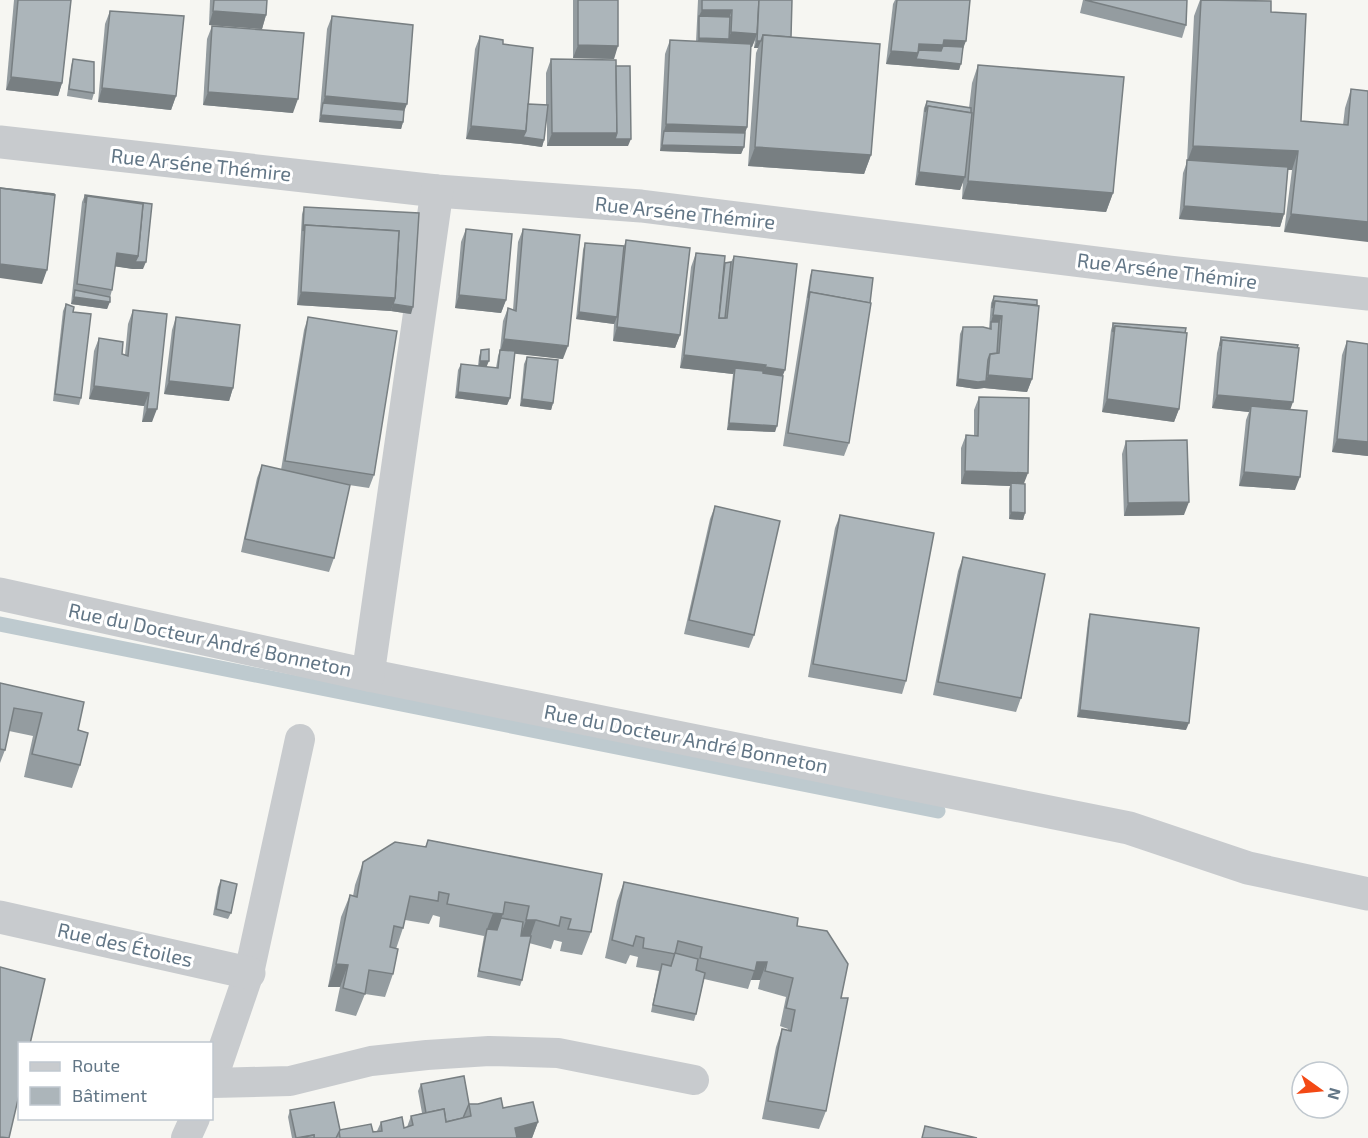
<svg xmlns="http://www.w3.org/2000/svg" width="1368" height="1138" viewBox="0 0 1368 1138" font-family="'Exo 2',sans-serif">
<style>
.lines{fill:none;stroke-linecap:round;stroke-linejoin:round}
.stream{stroke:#becacf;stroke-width:15}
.lane{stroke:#c8cbce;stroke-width:30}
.street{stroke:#c8cbce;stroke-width:33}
.wall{fill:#949ca0}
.shaded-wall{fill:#787f82}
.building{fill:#acb5ba;stroke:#787f82;stroke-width:1.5}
.labels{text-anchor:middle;stroke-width:6;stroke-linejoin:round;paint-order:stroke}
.street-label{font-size:20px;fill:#627686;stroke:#fff}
</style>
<rect width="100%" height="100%" fill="#f6f6f2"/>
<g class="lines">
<polyline class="stream" points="0,624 938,811"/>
<g class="lane">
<polyline points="212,1081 249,973 300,739"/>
<polyline points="212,1083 290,1081 371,1061 427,1055 489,1051 558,1053 694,1080"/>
<polyline points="186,1138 195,1118"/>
</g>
<g class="street">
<polyline points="0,142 437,191 641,206 1170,272 1368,294"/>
<polyline points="0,594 368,675 1129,828 1248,868 1368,894"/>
<polyline points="368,675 437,191"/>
<polyline points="0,917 249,973"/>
</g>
</g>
<g class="wall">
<polygon points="14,0 71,0 62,83 58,96 6,90"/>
<polygon points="210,0 267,0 266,15 262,29 209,25"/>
<polygon points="573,0 618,0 614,59 573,58"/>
<polygon points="698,0 792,0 791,37 871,155 864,174 748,166 756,53 758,48 754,48 755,40 752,47 751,47 747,127 745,133 744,147 741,154 660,151 665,54 670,40 696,42"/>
<polygon points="895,0 970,0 959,70 886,64 893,4"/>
<polygon points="1083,0 1187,0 1186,25 1182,38 1080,13"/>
<polygon points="1200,0 1255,0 1271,12 1301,121 1343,125 1345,108 1351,89 1368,91 1284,232 1292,170 1288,170 1284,214 1280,227 1179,219 1183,173 1187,162 1194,16"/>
<polygon points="110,11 176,96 171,110 98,102 105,24"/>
<polygon points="332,16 404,110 403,122 401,129 319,122 327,29"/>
<polygon points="212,26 293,113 203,105 207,39"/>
<polygon points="480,36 503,44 528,104 546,105 546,73 551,59 616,66 628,146 547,146 547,117 544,140 542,147 521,144 466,139 475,49"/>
<polygon points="73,59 94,93 92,100 67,96 71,66"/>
<polygon points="978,65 1113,193 1106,212 962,199 963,181 960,190 915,185 924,108 927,101 969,108 972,83"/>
<polygon points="85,195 143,269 133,269 115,266 112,290 107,309 71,304 82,202"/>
<polygon points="304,207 411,314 391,311 297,305 302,214"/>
<polygon points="466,229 506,300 501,313 455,308 461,242"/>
<polygon points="523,229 563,359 515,353 510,398 507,405 455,398 458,370 461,364 478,366 479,357 481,350 486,367 496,368 498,356 500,350 503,321 508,308 513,310 518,242"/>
<polygon points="626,240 680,335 675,348 613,341 614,324 576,319 583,250 585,243 624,246"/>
<polygon points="696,253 725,263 731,262 734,256 783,376 775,432 727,430 733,374 680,368 691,267"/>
<polygon points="812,270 849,443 844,456 783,446 810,276"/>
<polygon points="994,296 1032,379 1027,392 984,388 976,389 956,386 960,334 963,327 989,329 991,303"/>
<polygon points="66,304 73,312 81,398 79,405 53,401 63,311"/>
<polygon points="133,310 167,314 152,422 142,422 144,406 89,399 94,351 99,338 122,354 125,355 128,324"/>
<polygon points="176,317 233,388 229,401 164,394 172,330"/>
<polygon points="308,317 374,475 369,488 349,485 334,558 329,572 241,552 257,478 262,465 281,470 304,330"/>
<polygon points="1113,323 1179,409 1174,422 1102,412 1111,330"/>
<polygon points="1221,337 1290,410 1295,490 1239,486 1246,420 1249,412 1212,408 1217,353"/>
<polygon points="1347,341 1368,456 1332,452 1342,355"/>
<polygon points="527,357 553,403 551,410 520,406 524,364"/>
<polygon points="979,397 1024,484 1025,513 1023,520 1009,519 1009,490 1010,486 961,484 961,448 966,435 974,436 974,410"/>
<polygon points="1126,441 1184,515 1124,516 1122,454"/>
<polygon points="715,506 754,635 749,648 684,634 710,519"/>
<polygon points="840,515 906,681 902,694 808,677 835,528"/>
<polygon points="963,557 1021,698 1016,712 933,695 958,571"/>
<polygon points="1090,614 1186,730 1077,717 1088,621"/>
<polygon points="0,683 78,730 80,765 72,788 24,777 33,736 9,731 5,750 0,763"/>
<polygon points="428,840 602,874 591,932 582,955 560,951 562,942 554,940 551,949 529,943 522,980 520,986 477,977 484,936 439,927 440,917 433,915 429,924 405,920 403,928 396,949 393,974 385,997 365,994 356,1016 335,1011 340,987 328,987 341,917 350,895 353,896 355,885 363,862 425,847"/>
<polygon points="221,880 231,913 228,919 213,915 218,887"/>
<polygon points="624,882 797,926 841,998 826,1111 819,1129 762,1119 776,1047 782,1029 788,1030 788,1029 780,1026 786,997 758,989 760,980 751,980 748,989 704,979 696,1014 694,1021 651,1012 659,971 636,967 638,957 630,955 626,964 605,958 617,901"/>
<polygon points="421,1084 469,1104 503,1108 538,1122 532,1138 292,1138 288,1117 290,1110 340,1130 377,1131 381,1122 404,1128 407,1127 411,1116 422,1113 418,1091"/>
</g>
<g class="shaded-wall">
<polygon points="702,10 732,10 727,24 699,16"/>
<polygon points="213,11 266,15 262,29 209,25"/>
<polygon points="731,32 757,34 752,47 726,45"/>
<polygon points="699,38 729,39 726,45 696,45"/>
<polygon points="944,40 966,41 961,54 961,64 959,70 886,64 891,51 919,44"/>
<polygon points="757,41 761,41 758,48 754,48"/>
<polygon points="578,45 618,46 614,59 573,58"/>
<polygon points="11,77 62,83 58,96 6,90"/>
<polygon points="102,88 176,96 171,110 98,102"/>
<polygon points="208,92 298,99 293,113 203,105"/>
<polygon points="325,96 407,104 402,117 323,103"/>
<polygon points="321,115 403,122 401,129 319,122"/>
<polygon points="666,124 747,127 743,140 664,131"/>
<polygon points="471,126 526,131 544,140 542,147 521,144 466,139"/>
<polygon points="552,133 617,133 631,139 628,146 547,146"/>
<polygon points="662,145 744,147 741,154 660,151"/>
<polygon points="1193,146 1298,151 1292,170 1186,165"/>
<polygon points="755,147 871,155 864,174 748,166"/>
<polygon points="919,172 965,177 960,190 915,185"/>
<polygon points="968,181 1113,193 1106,212 962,199"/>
<polygon points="1184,206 1284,214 1280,227 1179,219"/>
<polygon points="1291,214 1368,222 1368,242 1284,232"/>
<polygon points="117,253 138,256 146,262 143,269 133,269 112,266"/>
<polygon points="0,264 47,270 42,284 0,278"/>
<polygon points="301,292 395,298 391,311 297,305"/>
<polygon points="459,295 506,300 501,313 455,308"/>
<polygon points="74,297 110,302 107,309 71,304"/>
<polygon points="393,304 413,307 411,314 391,311"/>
<polygon points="579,312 617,317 614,324 576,319"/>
<polygon points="993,315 1002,316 997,329 991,322"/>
<polygon points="617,327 680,335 675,348 613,341"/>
<polygon points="504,339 568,346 563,359 500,352"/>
<polygon points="684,355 766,365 761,378 735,368 733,374 680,368"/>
<polygon points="480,361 489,361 486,368 478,368"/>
<polygon points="765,367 785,370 780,383 760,380"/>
<polygon points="988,375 1032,379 1027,392 984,388 976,389 956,386 958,379 986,381"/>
<polygon points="169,381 233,388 229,401 164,394"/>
<polygon points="94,386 149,393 144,406 89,399"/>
<polygon points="458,392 510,398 507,405 455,398"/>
<polygon points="1217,395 1293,402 1288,416 1251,406 1249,412 1212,408"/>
<polygon points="522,399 553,403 551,410 520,406"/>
<polygon points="1107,399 1179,409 1174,422 1102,412"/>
<polygon points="147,409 157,409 152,422 142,422"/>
<polygon points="729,423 777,426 775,432 727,430"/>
<polygon points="1337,439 1368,442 1368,456 1332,452"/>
<polygon points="965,471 1028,473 1023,486 1011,483 1010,486 961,484"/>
<polygon points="1244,472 1300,477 1295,490 1239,486"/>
<polygon points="1189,502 1184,515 1124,516 1128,503"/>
<polygon points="1011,512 1025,513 1023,520 1009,519"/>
<polygon points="1080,710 1189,723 1186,730 1077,717"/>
<polygon points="493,913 503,914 494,936 487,929"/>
<polygon points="526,920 536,920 528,943 518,943"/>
<polygon points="757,962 767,962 760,980 751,980"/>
<polygon points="336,964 348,965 340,987 328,987"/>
<polygon points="538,1122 532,1138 511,1138 515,1128"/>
</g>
<g class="building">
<polygon points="18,0 71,0 62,83 11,77"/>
<polygon points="214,0 267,0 266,15 213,11"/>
<polygon points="578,0 618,0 618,46 578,45"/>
<polygon points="702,0 759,0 757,34 731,32 732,10 702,10"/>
<polygon points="759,0 792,0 791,37 763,35 761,41 757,41"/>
<polygon points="897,0 970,0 966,41 944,40 943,45 919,44 918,53 891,51"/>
<polygon points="1085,0 1187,0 1186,25"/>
<polygon points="1201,0 1271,1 1271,12 1306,14 1301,121 1348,125 1351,89 1368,91 1368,222 1291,214 1298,151 1193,146"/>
<polygon points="110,11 184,16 176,96 102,88"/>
<polygon points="332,16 413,25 407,104 325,96"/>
<polygon points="699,16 730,17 729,39 699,38"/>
<polygon points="212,26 304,33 298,99 208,92"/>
<polygon points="763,35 880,44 871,155 755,147"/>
<polygon points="480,36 503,40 503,44 533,48 526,131 471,126"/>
<polygon points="670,40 751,44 747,127 666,124"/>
<polygon points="943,46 963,47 961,64 916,59 919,50 941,51"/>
<polygon points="73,59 94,62 94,93 69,89"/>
<polygon points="551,59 616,60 617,133 552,133"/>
<polygon points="978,65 1124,77 1113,193 968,181"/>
<polygon points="616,66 630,66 631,139 615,139 617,133"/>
<polygon points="927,101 971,108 971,113 928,106 925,112"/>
<polygon points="323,103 404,110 403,122 321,115"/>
<polygon points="528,104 548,105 544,140 523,137 526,131"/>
<polygon points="928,106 972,113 965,177 919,172"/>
<polygon points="664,131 745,133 744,147 662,145"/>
<polygon points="1187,160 1288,167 1284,214 1184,206"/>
<polygon points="0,188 55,195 47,270 0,264"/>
<polygon points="0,188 54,194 54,195"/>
<polygon points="85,195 152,204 146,262 135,262 138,256 143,204 87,196 85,203"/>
<polygon points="87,196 143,204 138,256 117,253 112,290 77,284"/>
<polygon points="304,207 419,213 413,307 393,304 395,298 399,231 305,225 303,231"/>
<polygon points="305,225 399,231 395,298 301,292"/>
<polygon points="466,229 512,234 506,300 459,295"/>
<polygon points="523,229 580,235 568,346 504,339 508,308 516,311"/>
<polygon points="626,240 690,248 680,335 617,327"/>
<polygon points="585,243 624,246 617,317 579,312"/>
<polygon points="696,253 725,256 719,318 727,318 734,256 797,264 785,370 765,367 766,365 684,355"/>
<polygon points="731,262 725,318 719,318 725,263"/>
<polygon points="812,270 873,278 870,303 810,292 808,298"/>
<polygon points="75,290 110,297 110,302 74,297"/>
<polygon points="810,292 871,303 849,443 788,433"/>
<polygon points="994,296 1037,300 1037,305 995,301 992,308"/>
<polygon points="995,301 1039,306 1032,379 988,375 990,354 999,353 1002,316 993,315"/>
<polygon points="66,304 74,307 73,312 91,314 81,398 55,394"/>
<polygon points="133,310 167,314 157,409 147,409 149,393 94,386 99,338 123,342 122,354 128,356"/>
<polygon points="176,317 240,325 233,388 169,381"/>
<polygon points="308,317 397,331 374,475 285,461"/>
<polygon points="991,322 999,322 997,353 990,354 988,360 986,381 978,382 958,379 963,327 983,327 991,329"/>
<polygon points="1113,323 1186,328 1185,333 1115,326 1113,332"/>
<polygon points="1115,326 1187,333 1179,409 1107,399"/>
<polygon points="1221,337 1298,345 1297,348 1222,340 1220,346"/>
<polygon points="1222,340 1299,348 1293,402 1217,395"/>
<polygon points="1347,341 1368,344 1368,442 1337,439"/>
<polygon points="489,349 489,361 480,361 481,350"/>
<polygon points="500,350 515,351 510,398 458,392 461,364 498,368"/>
<polygon points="527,357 558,360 553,403 522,399"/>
<polygon points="735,368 763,371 763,373 783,376 777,426 729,423"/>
<polygon points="979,397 1029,398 1028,473 965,471 966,435 978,436"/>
<polygon points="1251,406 1307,411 1300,477 1244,472"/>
<polygon points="1187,440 1189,502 1128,503 1126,441"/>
<polygon points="262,465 350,485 334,558 245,539"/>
<polygon points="1011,483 1025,484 1025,513 1011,512"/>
<polygon points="715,506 780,521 754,635 689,620"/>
<polygon points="840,515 934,533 906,681 813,664"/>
<polygon points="963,557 1045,574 1021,698 938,682"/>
<polygon points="1090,614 1199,628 1189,723 1080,710"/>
<polygon points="0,683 84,702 78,730 88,733 80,765 32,754 42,713 14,708 5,750 0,749"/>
<polygon points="428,840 602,874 591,932 568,929 571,919 561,917 559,926 536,920 526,920 529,906 505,902 503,914 493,913 447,904 449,894 439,892 438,901 410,896 403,928 394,926 390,947 398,949 393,974 369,970 365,994 343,988 348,965 336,964 350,895 357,897 363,862 395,842 426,847"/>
<polygon points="221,880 237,884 231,913 216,909"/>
<polygon points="624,882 798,918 797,926 827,931 848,964 841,998 848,998 826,1111 768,1101 782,1029 791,1031 795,1010 786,1008 793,978 765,971 767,962 757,962 755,971 700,958 702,947 678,941 675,954 643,948 644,938 636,936 633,946 612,940"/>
<polygon points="501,918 523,922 521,936 531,936 522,980 479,971 487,929 497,930"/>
<polygon points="675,953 698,959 696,970 705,973 696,1014 653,1005 662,964 671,966"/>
<polygon points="0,967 45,979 30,1044 20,1044 20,1091 9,1138 1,1137 0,1138"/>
<polygon points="464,1076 469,1104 463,1118 446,1122 444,1109 426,1113 421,1084"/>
<polygon points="501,1098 503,1108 533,1102 538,1122 515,1128 517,1138 340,1138 339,1130 371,1124 373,1132 382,1131 381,1122 402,1117 404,1128 413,1125 411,1116 444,1109 446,1122 471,1116 469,1104 478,1104"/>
<polygon points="334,1102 340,1130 336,1138 314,1138 314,1135 296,1138 290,1110"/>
<polygon points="925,1126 977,1138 922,1138"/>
<polygon points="314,1135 314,1138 300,1138"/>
</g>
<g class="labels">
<g class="street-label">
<text transform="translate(201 165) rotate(6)" y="7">Rue Arséne Thémire</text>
<text transform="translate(685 213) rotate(6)" y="7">Rue Arséne Thémire</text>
<text transform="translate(1167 271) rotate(7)" y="7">Rue Arséne Thémire</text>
<text transform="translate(210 640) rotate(12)" y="7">Rue du Docteur André Bonneton</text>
<text transform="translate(686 739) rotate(11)" y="7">Rue du Docteur André Bonneton</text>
<text transform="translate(125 945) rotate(13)" y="7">Rue des Étoiles</text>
</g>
</g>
<rect x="18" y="1042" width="195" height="78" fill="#ffffff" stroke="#c0c8cf" stroke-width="1.5"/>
<rect x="30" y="1062" width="30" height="9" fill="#c8cbce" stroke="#c0c8cf" stroke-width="1.5"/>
<text x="72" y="1072" font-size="18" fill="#627686">Route</text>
<rect x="30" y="1087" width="30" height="18" fill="#acb5ba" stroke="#c0c8cf" stroke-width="1.5"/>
<text x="72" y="1102" font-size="18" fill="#627686">Bâtiment</text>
<g transform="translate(1320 1090) rotate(105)"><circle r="28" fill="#ffffff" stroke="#c0c8cf" stroke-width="1.5"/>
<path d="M0-4.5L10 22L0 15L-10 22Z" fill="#f34915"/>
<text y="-9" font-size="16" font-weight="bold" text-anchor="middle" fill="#627686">N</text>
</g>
</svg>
